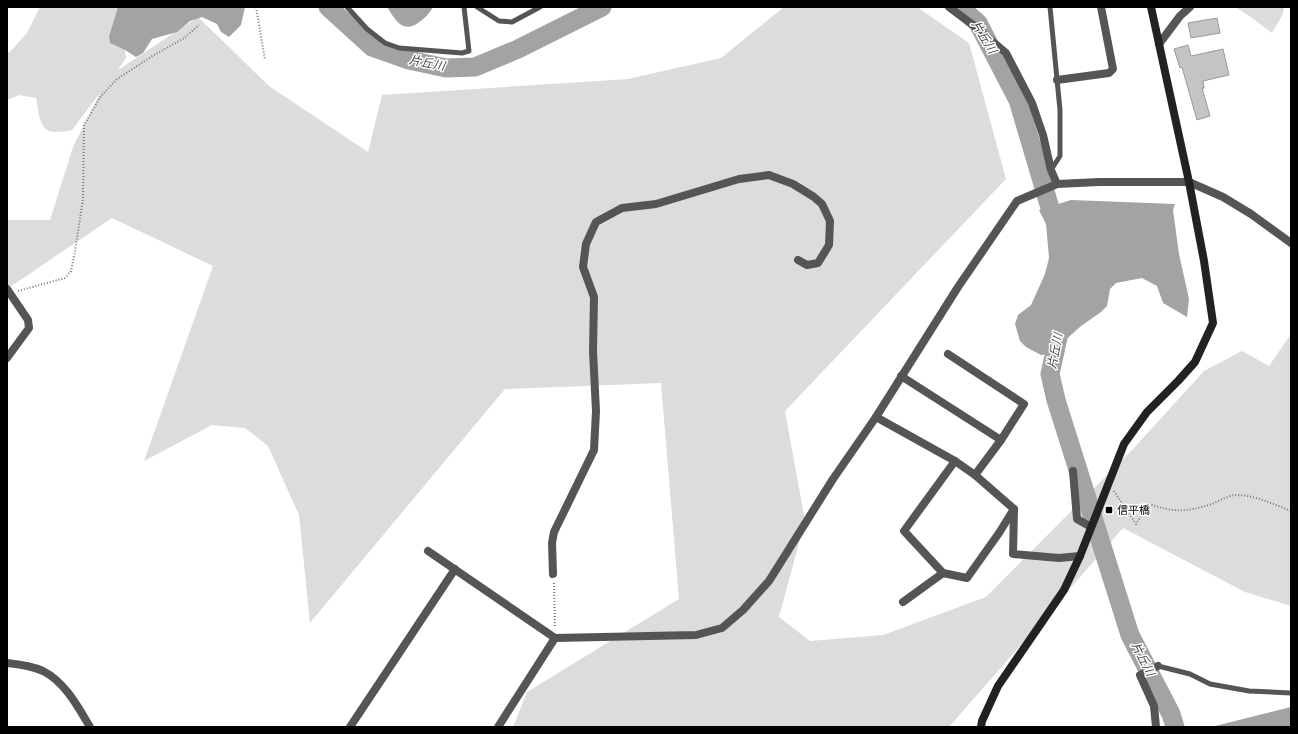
<svg xmlns="http://www.w3.org/2000/svg" width="1298" height="734" viewBox="0 0 1298 734" font-family="'Nunito Sans','Noto Sans JP',sans-serif">
<style>
.green{fill:#dcdcdc}
.water{fill:#a3a3a3}
.lines{fill:none;stroke-linecap:round;stroke-linejoin:round}
.river{stroke:#a3a3a3;stroke-width:19}
.building{fill:#c4c4c4;stroke:#999}
.path{stroke:#777;stroke-width:2;stroke-dasharray:1 2;stroke-linecap:butt}
.lane{stroke:#555;stroke-width:5}
.street{stroke:#555;stroke-width:8}
.secondary{stroke:#222;stroke-width:8}
.poi-dot{fill:#000;stroke:#fff;stroke-width:1.5}
.labels{text-anchor:middle;stroke-width:3;stroke-linejoin:round;paint-order:stroke}
.poi-label{font-size:11px;fill:#000;stroke:#fff;text-anchor:start}
.water-label{font-size:12px;font-style:italic;fill:#444;stroke:#fff}
</style>
<rect width="100%" height="100%" fill="#fff"/>
<g class="green">
<path d="M40 7H118L109 36 110 43 125 50 126 58 118 70 198 17 269 86 368 152 382 95 628 79 721 58 784 7H917L969 43 1006 179 785 411 805 521 779 617 810 641 883 635 986 597 1134 448 1204 371 1242 351 1269 366 1291 334V387L1290 390 1291 395V606L1245 592 1123 528 949 727H513L527 692 679 599 661 383 505 389 310 623 299 515 268 446 245 428 212 425 144 461 213 266 112 218 7 289V220H50L73 147 100 93 72 130C67 131 61 132 56 132 38 133 39 110 36 98L19 95 7 100V53L10 52 27 33Z"/>
<path d="M1235 7H1284C1284 16 1276 24 1272 33L1248 15Z"/>
</g>
<g class="water">
<polygon points="118,7 245,7 241,25 229,37 221,32 217,24 202,17 190,21 177,32 152,39 143,53 136,57 125,50 110,43 109,36"/>
<path d="M387 7H433C429 14 425 18 418 23 402 34 395 19 387 7Z"/>
<polygon points="1071,200 1175,204 1173,210 1179,254 1189,299 1187,317 1163,303 1157,286 1142,278 1116,283 1110,289 1107,306 1101,312 1081,326 1050,354 1041,355 1026,347 1020,341 1015,324 1018,315 1031,305 1045,274 1049,258 1046,224 1039,210"/>
<polygon points="1291,707 1291,727 1211,727"/>
</g>
<g class="lines">
<g class="river">
<polyline points="328,7 372,47 409,60 446,68 475,67 518,49 602,7"/>
<polyline points="960,7 978,23 1018,100 1050,208 1059,230"/>
<polyline points="1061,324 1050,374 1056,400 1130,635 1171,714 1175,727"/>
</g>
</g>
<g class="building">
<polygon points="1217,18 1220,33 1191,38 1188,23"/>
<polygon points="1188,45 1191,56 1223,49 1229,75 1203,81 1204,88 1202,88 1210,116 1197,120 1182,67 1180,68 1174,49"/>
</g>
<g class="lines">
<g class="path">
<polyline points="256,7 265,60"/>
<polyline points="18,291 65,278 71,271 75,251 83,199 84,125 101,96 117,79 151,57 184,38 199,25"/>
<path d="M1114 491 1136 524 1149 504C1176 513 1185 512 1212 504 1219 501 1227 496 1235 495 1255 495 1273 504 1291 511"/>
<polyline points="554,583 555,627"/>
</g>
<g class="lane">
<polyline points="347,7 367,29 385,43 399,48 462,53 469,51 464,7"/>
<polyline points="477,7 499,21 512,22 540,7"/>
<polyline points="1050,7 1060,110 1060,156 1051,170"/>
<polyline points="1158,666 1190,674 1210,684 1249,691 1291,693"/>
</g>
<g class="street">
<polyline points="949,7 973,25 1006,53 1032,103 1043,135 1051,170 1057,184"/>
<polyline points="1159,44 1180,16 1190,7"/>
<polyline points="1057,80 1109,73 1113,69 1101,7"/>
<polyline points="7,289 28,320 29,328 7,358"/>
<polyline points="948,354 1024,404 1001,440 975,475"/>
<polyline points="901,376 1001,440"/>
<polyline points="876,417 955,461 975,475 1014,509 1013,554 1059,558 1080,556"/>
<polyline points="955,461 904,531 943,573 967,578 999,533 1014,509"/>
<polyline points="1073,471 1077,519 1091,527"/>
<polyline points="428,551 555,638 696,635 722,628 743,610 769,581 833,479 876,417 958,287 1017,201 1057,184 1099,182 1189,182 1223,197 1251,214 1291,243"/>
<polyline points="553,574 552,543 554,532 594,450 596,411 593,351 594,297 583,267 586,244 596,222 622,208 656,204 739,179 769,175 793,184 814,197 822,204 830,221 829,245 818,263 807,265 798,260"/>
<polyline points="903,602 943,573"/>
<path d="M7 663C17 664 34 667 43 671 65 682 78 707 90 727"/>
<polyline points="350,727 455,569"/>
<polyline points="498,727 555,638"/>
<polyline points="1156,727 1154,706 1140,675 1158,666"/>
</g>
<polyline class="secondary" points="981,727 982,721 998,686 1064,590 1080,556 1124,444 1147,412 1178,381 1195,362 1213,323 1204,261 1189,182 1151,7"/>
</g>
<rect class="poi-dot" x="1105" y="506" width="8" height="8" rx="2"/>
<g class="labels">
<g class="poi-label">
<text x="1117" y="514">信平橋</text>
</g>
<g class="water-label">
<text transform="translate(984 37) rotate(59)" y="4">片丘川</text>
<text transform="translate(427 63) rotate(11)" y="4">片丘川</text>
<text transform="translate(1055 351) rotate(-79)" y="4">片丘川</text>
<text transform="translate(1143 659) rotate(63)" y="4">片丘川</text>
</g>
</g>
<rect width="1298" height="734" fill="none" stroke="#000000" stroke-width="16"/>
</svg>
